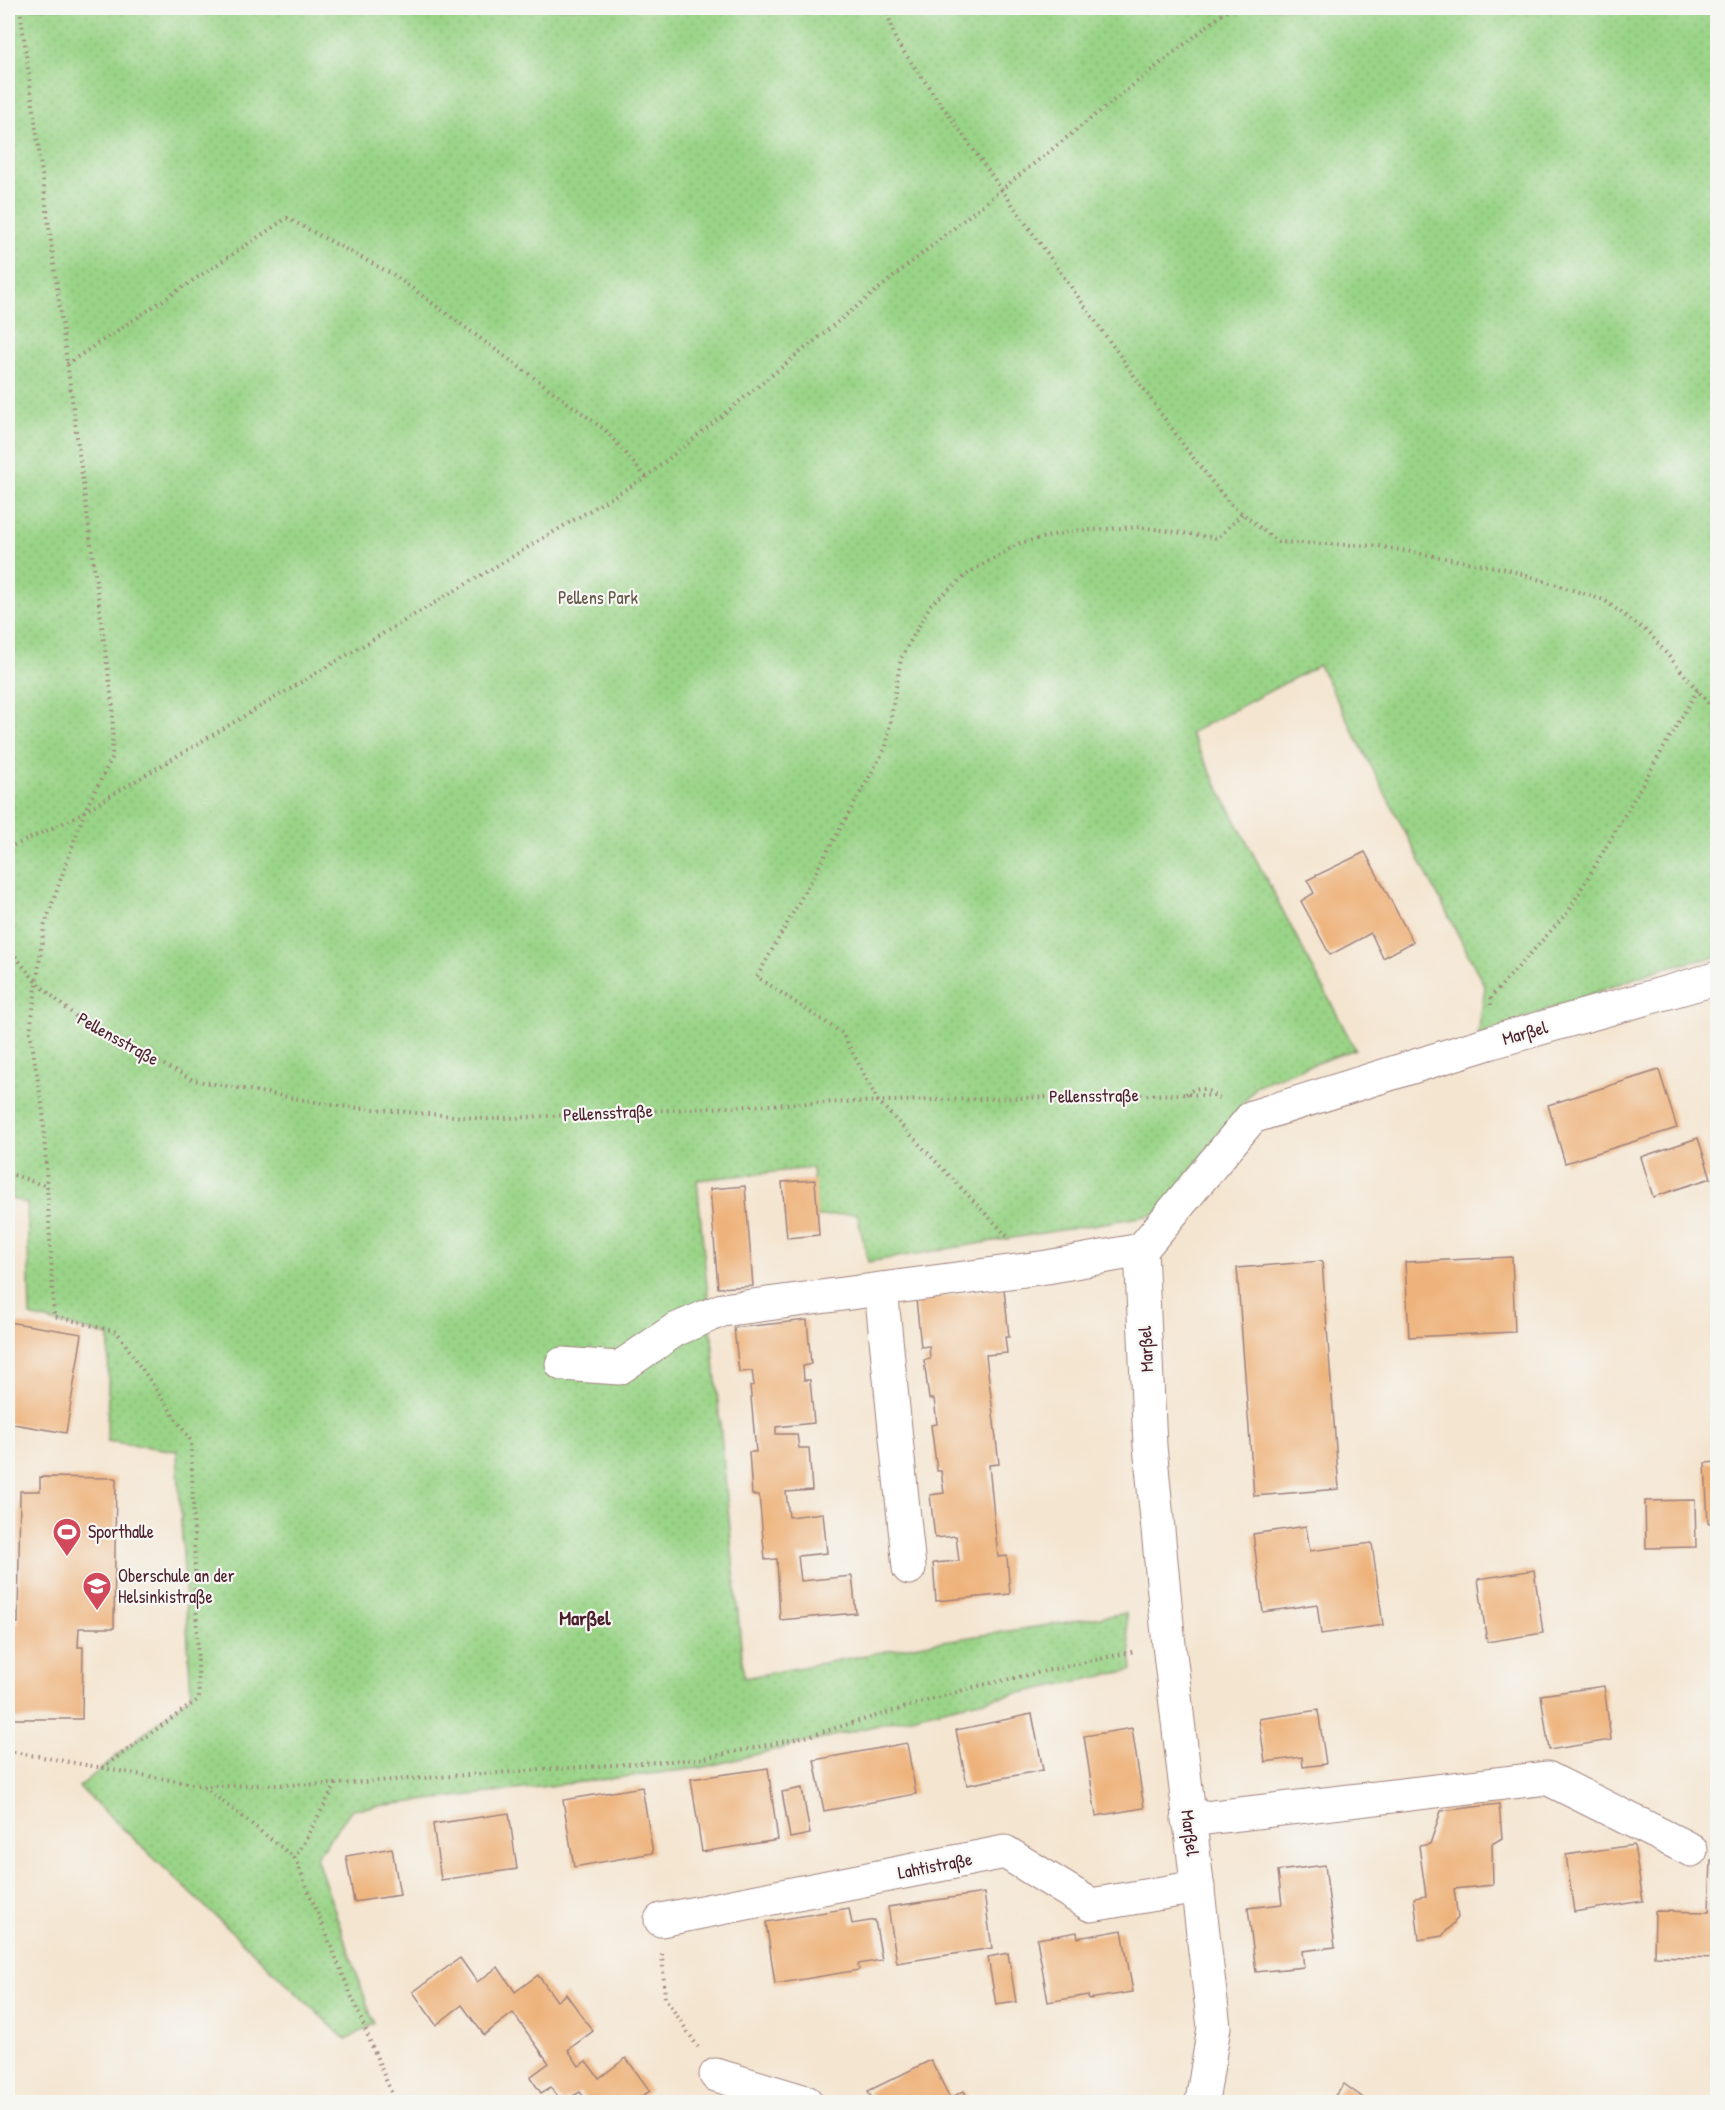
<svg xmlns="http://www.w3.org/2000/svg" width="1725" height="2110" viewBox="0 0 1725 2110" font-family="'Patrick Hand',sans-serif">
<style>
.park{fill:url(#park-dots);stroke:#727a59;stroke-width:1.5}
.building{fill:#eeb37c}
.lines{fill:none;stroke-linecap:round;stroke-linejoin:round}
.minor-casing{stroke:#9f827e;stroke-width:35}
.path{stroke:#9f827e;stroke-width:4;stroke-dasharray:1.5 4.5;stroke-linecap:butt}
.minor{stroke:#fff;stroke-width:33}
.labels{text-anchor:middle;stroke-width:4.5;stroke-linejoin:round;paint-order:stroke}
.park-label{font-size:18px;fill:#625547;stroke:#f6f6f2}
.street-label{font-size:18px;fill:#4a1f2b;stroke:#f6f6f2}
.poi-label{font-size:18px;fill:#4a1f2b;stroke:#f6f6f2;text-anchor:start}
.neighbourhood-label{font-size:20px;font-weight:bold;fill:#4a1f2b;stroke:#f6f6f2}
</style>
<defs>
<pattern id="park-dots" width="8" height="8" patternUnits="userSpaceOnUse" patternTransform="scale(1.5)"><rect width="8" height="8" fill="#9ad487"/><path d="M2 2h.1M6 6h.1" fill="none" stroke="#86b675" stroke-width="1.8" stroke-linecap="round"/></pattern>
</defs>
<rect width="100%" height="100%" fill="#f6f6f2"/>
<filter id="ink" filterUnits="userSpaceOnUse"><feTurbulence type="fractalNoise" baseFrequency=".0167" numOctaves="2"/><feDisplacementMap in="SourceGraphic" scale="12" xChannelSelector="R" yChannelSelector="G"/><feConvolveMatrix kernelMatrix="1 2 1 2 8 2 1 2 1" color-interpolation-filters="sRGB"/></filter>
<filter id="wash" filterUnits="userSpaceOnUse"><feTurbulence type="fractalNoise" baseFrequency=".008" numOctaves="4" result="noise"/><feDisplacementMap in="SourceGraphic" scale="24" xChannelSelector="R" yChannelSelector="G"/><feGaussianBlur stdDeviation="1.35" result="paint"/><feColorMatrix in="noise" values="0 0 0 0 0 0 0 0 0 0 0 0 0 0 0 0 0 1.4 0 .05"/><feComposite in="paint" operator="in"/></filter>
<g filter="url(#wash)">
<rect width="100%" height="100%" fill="#f4e5d0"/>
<polygon class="park" points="8,8 1717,8 1717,957 1663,968 1478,1035 1485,987 1319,665 1190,733 1355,1049 1257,1085 1158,1214 868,1262 857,1213 816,1217 812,1168 697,1180 744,1678 924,1644 1126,1613 1132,1670 956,1706 701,1768 352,1809 316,1857 374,2024 346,2040 79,1787 191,1695 177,1451 107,1441 109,1336 30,1316 27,1204 8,1197"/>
<g id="blocks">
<g class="building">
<polygon points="1365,852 1413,942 1383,958 1371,933 1330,955 1301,901 1314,893 1307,880"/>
<polygon points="1659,1070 1677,1128 1565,1163 1548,1105"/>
<polygon points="1698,1138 1711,1178 1653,1197 1641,1157"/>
<polygon points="815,1180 819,1235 787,1238 782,1182"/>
<polygon points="745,1186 753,1286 718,1288 710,1189"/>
<polygon points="1512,1257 1515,1332 1409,1337 1405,1262"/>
<polygon points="1322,1261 1339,1489 1254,1496 1237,1268"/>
<polygon points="1004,1289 1009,1337 1005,1337 1007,1353 986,1355 999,1464 989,1465 998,1557 1007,1556 1010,1594 936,1601 933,1563 959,1561 956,1536 935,1538 930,1495 944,1493 941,1471 937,1471 931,1425 937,1424 934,1399 929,1399 924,1360 930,1359 929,1346 921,1347 916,1299"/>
<polygon points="807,1320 811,1364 803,1366 804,1380 810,1380 814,1423 776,1427 776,1434 797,1434 799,1448 809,1448 812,1490 786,1492 789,1517 823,1513 827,1553 798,1556 801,1581 852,1576 856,1613 780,1620 777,1559 765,1560 759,1495 752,1495 749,1452 756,1452 750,1386 754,1385 752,1371 739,1372 734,1328"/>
<polygon points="8,1322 82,1334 66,1433 8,1423"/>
<polygon points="1718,1462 1718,1522 1708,1523 1705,1463"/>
<polygon points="40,1477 116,1478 114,1628 79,1628 78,1647 83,1647 82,1719 11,1719 12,1623 18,1623 20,1491 40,1491"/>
<polygon points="1695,1500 1696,1547 1646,1548 1645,1501"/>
<polygon points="1306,1526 1310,1551 1372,1543 1383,1625 1321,1634 1317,1604 1263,1612 1253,1534"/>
<polygon points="1534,1570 1543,1633 1487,1642 1478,1579"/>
<polygon points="1604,1686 1611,1740 1549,1750 1541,1695"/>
<polygon points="1318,1710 1326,1764 1303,1767 1302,1757 1265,1762 1259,1719"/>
<polygon points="1032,1714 1043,1770 967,1785 956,1730"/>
<polygon points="1132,1728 1144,1808 1096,1816 1084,1736"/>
<polygon points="907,1743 916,1794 824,1811 814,1760"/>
<polygon points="768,1768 778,1840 702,1852 691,1779"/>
<polygon points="642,1787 653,1853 574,1867 563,1800"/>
<polygon points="802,1788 810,1834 790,1838 782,1792"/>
<polygon points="1499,1804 1502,1838 1492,1844 1493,1885 1454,1889 1458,1918 1442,1936 1419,1940 1414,1898 1426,1896 1419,1846 1430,1844 1441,1811"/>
<polygon points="509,1813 517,1869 441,1880 433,1824"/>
<polygon points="1634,1845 1643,1901 1574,1912 1566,1855"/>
<polygon points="392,1848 400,1895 354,1902 346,1856"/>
<polygon points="1711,1860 1718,1860 1718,1958 1654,1956 1655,1911 1709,1912"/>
<polygon points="1325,1865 1335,1947 1302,1951 1304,1967 1256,1972 1248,1908 1282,1904 1278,1871"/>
<polygon points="984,1893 992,1948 897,1963 888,1907"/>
<polygon points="849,1908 852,1924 875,1920 882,1960 858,1964 859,1970 775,1984 766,1922"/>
<polygon points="1122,1930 1133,1992 1089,1999 1088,1995 1048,2002 1037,1939 1077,1932 1078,1938"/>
<polygon points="1008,1953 1016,2002 996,2005 988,1957"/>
<polygon points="460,1958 477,1982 498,1967 515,1992 538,1975 557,2001 566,1994 593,2031 568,2050 579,2066 586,2061 599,2078 626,2058 650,2091 633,2102 588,2102 580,2092 562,2102 551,2087 541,2093 530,2077 549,2063 513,2013 484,2035 462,2005 436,2025 413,1992"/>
<polygon points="931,2060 950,2098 964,2091 970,2102 874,2102 868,2091"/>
<polygon points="1344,2084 1369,2102 1330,2102"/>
</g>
</g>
</g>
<g filter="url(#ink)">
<use href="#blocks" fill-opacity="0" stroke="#9f827e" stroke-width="1.5"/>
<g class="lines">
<g class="minor-casing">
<g id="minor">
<polyline points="562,1364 619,1368 675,1330 722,1310 881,1289"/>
<polyline points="909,1568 881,1289 1047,1267 1141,1250"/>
<polyline points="1188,1820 1547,1778 1691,1850"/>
<polyline points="661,1920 1005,1852 1091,1905 1198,1887"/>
<polyline points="716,2075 806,2102"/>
<polyline points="1202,2102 1214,2027 1169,1645 1150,1446 1141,1250 1252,1117 1492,1042 1718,978"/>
</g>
</g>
<g class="path">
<polyline points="20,8 113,709 112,758 85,810 44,927 30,1032 43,1111 54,1316 117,1332 191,1441 199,1699 102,1768"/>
<polyline points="886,8 896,41 1187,450 1230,504 1278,542 1378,546 1506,569 1604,600 1650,634 1709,704 1718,705"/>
<polyline points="67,364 287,218 394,275 605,430 646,477"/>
<polyline points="8,848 68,821 646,477 1002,189 1230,8"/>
<polyline points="8,947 36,982 81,1021 193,1080 338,1106 487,1119 809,1103 1186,1094 1214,1096 1220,1099"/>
<polyline points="1491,1005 1491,997 1568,912 1698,689"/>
<path d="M1186 1094C1197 1086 1204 1087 1214 1095"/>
<polyline points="8,1173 48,1187"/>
<polyline points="1007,1236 878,1101 842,1033 757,977 886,747 901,658 931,604 970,572 1020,543 1071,531 1140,527 1218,538 1242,514"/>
<polyline points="8,1751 204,1786 336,1784 700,1759 805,1737 974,1687 1135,1651"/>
<polyline points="336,1784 295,1858 395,2102"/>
<polyline points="204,1787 295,1858"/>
<polyline points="662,1954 665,1998 698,2047"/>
</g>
<use href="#minor" class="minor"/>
</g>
</g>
<defs>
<g id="stadium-pin" transform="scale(1.5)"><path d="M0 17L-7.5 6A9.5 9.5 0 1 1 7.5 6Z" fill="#d1495b" stroke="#f6f6f2"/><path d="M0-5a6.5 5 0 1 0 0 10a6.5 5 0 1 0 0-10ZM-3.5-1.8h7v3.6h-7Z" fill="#fff"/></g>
<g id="school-pin" transform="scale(1.5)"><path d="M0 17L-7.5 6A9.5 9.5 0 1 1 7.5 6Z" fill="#d1495b" stroke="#f6f6f2"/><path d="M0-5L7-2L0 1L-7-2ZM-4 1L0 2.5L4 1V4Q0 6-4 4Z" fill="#fff"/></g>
</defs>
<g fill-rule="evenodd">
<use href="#stadium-pin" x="67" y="1532"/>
<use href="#school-pin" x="97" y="1586"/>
</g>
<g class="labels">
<g class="park-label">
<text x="598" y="604">Pellens Park</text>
</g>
<g class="street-label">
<text transform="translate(1525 1033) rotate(-16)" y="6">Marßel</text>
<text transform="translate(118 1039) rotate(29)" y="6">Pellensstraße</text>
<text transform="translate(1094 1096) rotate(-1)" y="6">Pellensstraße</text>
<text transform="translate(608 1113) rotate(-3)" y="6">Pellensstraße</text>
<text transform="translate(1146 1349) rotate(-93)" y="6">Marßel</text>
<text transform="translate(1190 1833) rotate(83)" y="6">Marßel</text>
<text transform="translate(935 1866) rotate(-11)" y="6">Lahtistraße</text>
</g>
<g class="poi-label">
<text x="88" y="1538">Sporthalle</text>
<text x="118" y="1582">Oberschule an der<tspan x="118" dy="21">Helsinkistraße</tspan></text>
</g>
<g class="neighbourhood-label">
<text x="585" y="1625">Marßel</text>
</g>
</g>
<rect width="1725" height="2110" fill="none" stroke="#f6f6f2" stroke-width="30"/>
</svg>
